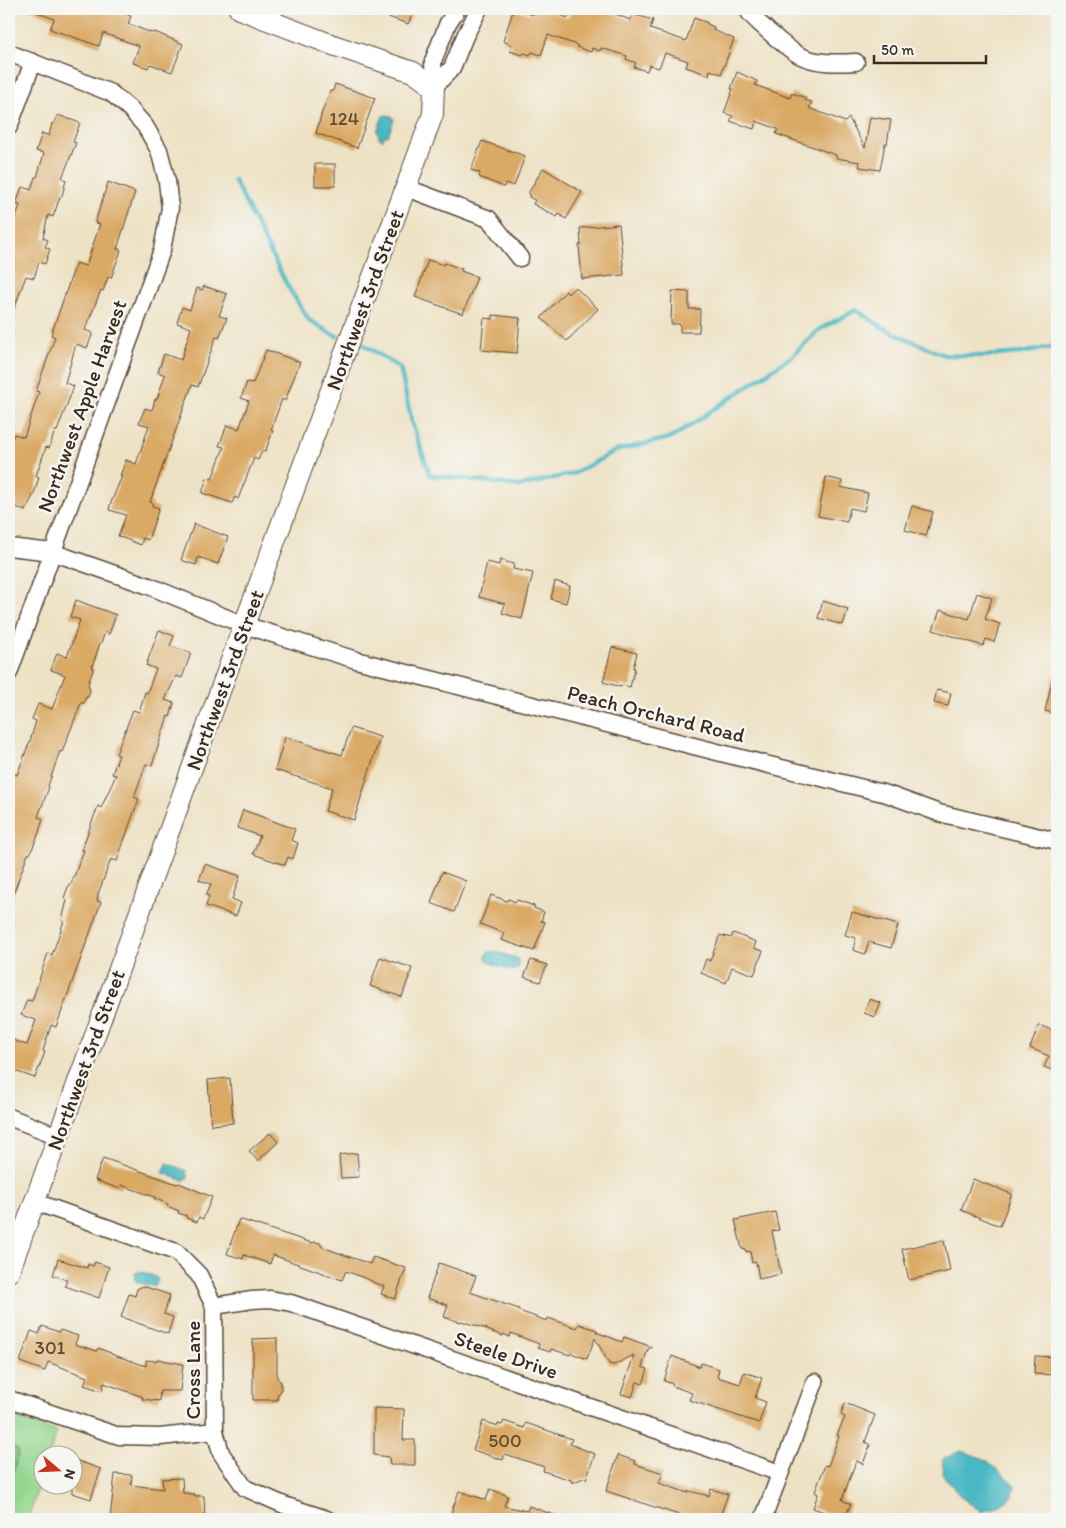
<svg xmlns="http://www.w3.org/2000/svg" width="1066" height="1528" viewBox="0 0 1066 1528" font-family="Itim,sans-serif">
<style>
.green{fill:#92d68e;stroke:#668056}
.forest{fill:#75b779;stroke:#58704c}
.water{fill:#4ab8c4;stroke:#427171}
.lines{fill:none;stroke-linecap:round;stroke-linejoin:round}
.stream{stroke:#4ab8c4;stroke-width:4.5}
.building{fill:#daa964}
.minor-casing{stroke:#564637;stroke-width:19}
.tertiary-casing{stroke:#564637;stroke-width:22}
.minor{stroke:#fff;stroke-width:16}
.tertiary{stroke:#fff;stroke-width:20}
.labels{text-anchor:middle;stroke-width:5;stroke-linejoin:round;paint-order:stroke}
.number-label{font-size:19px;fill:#634a30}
.street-label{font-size:21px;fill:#3b2a1e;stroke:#f6f6f2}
</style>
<rect width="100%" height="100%" fill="#f6f6f2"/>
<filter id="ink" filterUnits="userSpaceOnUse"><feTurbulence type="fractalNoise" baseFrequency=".02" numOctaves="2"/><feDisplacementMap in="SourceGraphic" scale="10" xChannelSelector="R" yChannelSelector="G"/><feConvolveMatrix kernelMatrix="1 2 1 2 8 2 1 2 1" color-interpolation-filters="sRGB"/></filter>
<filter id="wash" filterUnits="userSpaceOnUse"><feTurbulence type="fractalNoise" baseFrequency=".0096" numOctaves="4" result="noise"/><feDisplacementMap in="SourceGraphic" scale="20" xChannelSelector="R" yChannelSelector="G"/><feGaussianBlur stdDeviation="1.12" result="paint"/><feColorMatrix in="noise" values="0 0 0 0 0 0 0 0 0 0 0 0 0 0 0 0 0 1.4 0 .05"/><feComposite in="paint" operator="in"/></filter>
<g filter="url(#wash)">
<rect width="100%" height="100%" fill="#eee2c5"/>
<polygon class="green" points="9,1415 57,1432 49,1455 42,1456 42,1476 28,1519 9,1519"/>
<polygon class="forest" points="9,1444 19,1451 9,1488"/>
<g class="water">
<polygon points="386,115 392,116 394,120 388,135 384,137 383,140 379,138 379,136 377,131 383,116"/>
<polygon points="495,951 518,959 519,967 513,971 490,963 486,959 486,954 489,952"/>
<polygon points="167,1163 187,1171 186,1175 189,1176 187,1179 185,1178 184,1181 163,1173"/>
<polygon points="140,1271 156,1277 158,1280 155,1287 136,1282 135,1279 134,1278 135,1273 137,1273"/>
<polygon points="961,1451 985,1459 1015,1485 1013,1496 998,1507 982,1512 962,1498 942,1474 943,1459"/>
</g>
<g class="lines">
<g class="stream">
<polyline points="234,180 287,285 309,320 330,333 337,336"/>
<polyline points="363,344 400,368 412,423 430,475 521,486 575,473 615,451 673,437 792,356 820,329 856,310 887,330 944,355 983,356 1021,353 1057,346"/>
</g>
</g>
<g id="blocks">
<g class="building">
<polygon points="29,9 112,9 131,16 128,24 152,33 155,32 183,44 172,72 150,64 148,68 133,63 139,46 103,33 99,46 50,29 54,19"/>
<polygon points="369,9 403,9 413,12 408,24 369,10"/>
<polygon points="535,9 543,9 568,18 571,9 603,9 630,20 632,14 653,20 650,29 686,41 694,18 708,23 707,24 714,27 713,30 734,39 721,74 710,70 709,75 686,67 688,61 665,53 659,68 649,65 647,71 634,67 636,63 626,59 627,56 601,48 600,51 592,48 591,52 577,47 577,45 548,35 541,55 532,52 530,55 524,53 522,55 510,51 512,45 503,41 513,11 518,10 533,15"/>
<polygon points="737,72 757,81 755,85 790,98 792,93 806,98 805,100 812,102 809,108 845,122 849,118 865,148 870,117 891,120 887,144 885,143 880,170 859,167 860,162 836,158 836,155 776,134 778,129 756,121 754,129 730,121 733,116 724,113 733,89 731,89"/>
<polygon points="335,84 375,98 357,148 316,133 322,112 330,91 333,91"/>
<polygon points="58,115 80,123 73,142 76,143 62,178 66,180 62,196 60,197 53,217 48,215 43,238 48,240 45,247 50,249 45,264 39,262 34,278 26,276 10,320 9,319 9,226 12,227 20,205 16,204 22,187 31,190 35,177 37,177 44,153 36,151 42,133 49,136 52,123 54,124"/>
<polygon points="482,141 525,156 514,186 505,183 504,187 479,177 480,173 471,170"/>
<rect x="315" y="164" width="20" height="22"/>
<polygon points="543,168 582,192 566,219 559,214 557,217 533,204 535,200 529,197 529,192"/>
<polygon points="108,182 135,192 117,249 121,250 111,278 108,277 103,291 101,290 85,330 93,333 87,348 76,344 65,383 74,386 57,431 55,431 49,448 46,447 36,476 39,477 34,494 25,511 16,507 9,512 9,448 14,434 24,437 39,392 36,391 55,337 51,335 76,263 86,266 100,224 95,223"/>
<polygon points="619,224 624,275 582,279 579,245 581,245 580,228"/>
<polygon points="428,260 444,265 445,263 462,269 461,271 477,277 463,314 415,297"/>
<polygon points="204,286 227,294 219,316 227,318 219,338 216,337 198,387 192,385 150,502 153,503 152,506 159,508 148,540 143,538 141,545 118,536 126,515 109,510 110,505 122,476 120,476 126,460 136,464 149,426 139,423 145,408 152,410 155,399 157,399 165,375 158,372 164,354 181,360 191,328 177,323 182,307 190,310 197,288 202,290"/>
<polygon points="575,287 598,309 567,341 541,318 566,291 568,294"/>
<polygon points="672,291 689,292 689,309 700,309 699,332 680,332 680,324 671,324"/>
<polygon points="493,315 520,318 517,353 481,350 484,318 493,319"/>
<polygon points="266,350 300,362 285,401 282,399 271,430 273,431 265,452 262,451 258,460 254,458 238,499 235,497 232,503 202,493 207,478 212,479 224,447 219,446 227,425 239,429 249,401 241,398 247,382 253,383"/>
<polygon points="826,477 842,481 840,487 868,493 864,511 850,508 847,522 818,516"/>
<polygon points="912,506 933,512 926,536 905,530"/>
<polygon points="194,524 228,537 218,564 198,557 196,565 181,560"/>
<polygon points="500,560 514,564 513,569 533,573 522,619 502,613 505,604 479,597 487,562 499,565"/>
<polygon points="555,581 570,586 566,603 551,599"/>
<polygon points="977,593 992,598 985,619 1000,624 994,642 986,639 983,646 933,630 940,610 969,619"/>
<polygon points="76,600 116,615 109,634 105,632 101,643 100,643 92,667 94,668 88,684 90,690 88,697 86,697 84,703 81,703 62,752 60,751 48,786 49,787 38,817 43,819 38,835 30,854 28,854 10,903 9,903 9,783 12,774 17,775 30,741 36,721 32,719 38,704 52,709 65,675 51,670 57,653 67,657 80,620 70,617"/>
<polygon points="823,601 848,609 843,625 818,618"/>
<polygon points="159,630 174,636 170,646 191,653 182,678 176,676 165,700 174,703 170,717 168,716 152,765 146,764 134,797 139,799 134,812 117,861 111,859 98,894 97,901 101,902 91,930 56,1027 51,1025 43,1051 45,1052 35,1078 9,1069 9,1039 27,1045 36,1020 21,1015 27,1000 32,1001 48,953 52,955 64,921 62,920 67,900 64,898 69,884 71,884 84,850 82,850 87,835 98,806 101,808 116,775 112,774 119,755 116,754 133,710 139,712 145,692 147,693 156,669 146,665"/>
<polygon points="612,647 637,653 633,668 635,668 630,687 622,685 621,687 603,682"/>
<polygon points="1053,677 1057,678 1057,714 1045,711"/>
<polygon points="937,690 951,693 948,706 934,703"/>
<polygon points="351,728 380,737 354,820 325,811 332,788 275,770 285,737 342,755"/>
<polygon points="243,810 295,829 291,840 298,843 293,859 288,857 285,865 253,854 260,836 237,828"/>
<polygon points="205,864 240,876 232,899 241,903 236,916 206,906 209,896 206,895 211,884 199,880"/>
<polygon points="442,872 466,881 454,912 431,903"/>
<polygon points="491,895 507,901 508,899 516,902 517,900 534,906 534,908 544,912 541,921 545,922 534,951 501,940 504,933 480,924"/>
<polygon points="852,912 898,925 891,948 869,942 865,954 853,950 856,938 845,935"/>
<polygon points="733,933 756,942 754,948 763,951 754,975 732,967 726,983 701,973 706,959 710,961 720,935 731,938"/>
<polygon points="380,957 412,968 402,997 370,986"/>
<polygon points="531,960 547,965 540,982 524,977"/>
<polygon points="869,999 881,1003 875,1017 864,1013"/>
<polygon points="1039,1025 1057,1032 1057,1072 1044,1067 1049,1056 1030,1048"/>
<polygon points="230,1078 233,1123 211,1125 208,1080"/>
<polygon points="270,1133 278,1142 258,1161 249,1151"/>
<polygon points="357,1153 359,1177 341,1178 339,1155"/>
<polygon points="103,1158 177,1184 179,1183 212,1197 203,1219 199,1217 197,1222 186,1218 187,1216 178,1213 179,1211 167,1206 168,1204 154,1198 155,1197 121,1185 120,1189 95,1180"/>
<polygon points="973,1179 1012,1194 1000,1226 961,1210"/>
<polygon points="775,1212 779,1230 772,1231 781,1274 759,1279 756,1262 752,1263 750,1251 746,1252 746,1250 742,1249 735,1220"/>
<polygon points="239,1219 312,1243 315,1242 320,1243 322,1247 370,1264 373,1257 406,1268 395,1299 381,1294 384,1286 372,1282 372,1281 346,1271 342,1280 273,1255 270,1264 244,1255 243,1259 227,1254"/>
<polygon points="944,1240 950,1271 909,1280 902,1249"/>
<polygon points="58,1259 87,1268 88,1264 93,1266 95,1262 109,1267 99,1298 65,1286 67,1280 53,1275"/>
<polygon points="439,1263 476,1276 470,1292 519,1309 519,1311 547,1321 548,1318 577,1328 579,1324 597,1330 596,1332 622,1342 624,1337 652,1347 648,1349 642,1367 648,1369 643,1384 637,1382 632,1397 621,1394 634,1355 614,1365 609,1364 595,1338 587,1359 571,1353 570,1355 551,1349 550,1352 538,1348 539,1344 511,1333 510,1337 503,1334 503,1336 487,1330 487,1329 461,1321 460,1322 444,1317 448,1305 427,1298"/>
<polygon points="143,1286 170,1295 164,1314 173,1317 168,1334 121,1317 129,1294 135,1296 137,1289"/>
<polygon points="42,1326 59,1332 60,1330 78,1336 75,1344 97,1351 98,1348 111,1353 111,1354 146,1366 146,1360 156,1361 157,1359 183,1364 180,1391 160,1391 159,1401 142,1399 143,1397 104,1383 102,1391 84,1385 87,1377 48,1362 45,1371 20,1362 31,1331 39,1334"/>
<polygon points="277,1338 277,1378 281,1382 281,1391 278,1394 277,1400 253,1400 253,1339"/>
<polygon points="672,1356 700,1367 701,1363 719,1369 717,1377 740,1384 744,1372 762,1378 755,1398 766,1402 759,1423 689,1400 692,1393 672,1386 673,1384 664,1381"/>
<polygon points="1035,1356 1057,1357 1057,1375 1034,1374"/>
<polygon points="845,1403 875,1415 865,1442 870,1445 863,1464 856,1461 842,1500 851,1504 844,1519 813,1508 818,1494 815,1492 825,1465 828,1466 839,1436 837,1435 845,1417 841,1415"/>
<polygon points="374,1408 404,1409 403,1440 415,1440 415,1465 390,1465 389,1457 374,1455"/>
<polygon points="483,1421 498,1426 498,1424 502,1425 504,1421 524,1428 526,1423 572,1439 570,1444 595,1454 586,1479 583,1478 572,1483 571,1480 543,1471 544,1467 505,1454 503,1460 473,1450"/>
<polygon points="618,1455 635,1461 635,1464 663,1473 659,1483 688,1493 689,1491 709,1496 711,1489 728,1494 719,1519 691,1519 606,1491"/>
<polygon points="72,1459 101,1469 91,1499 72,1493"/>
<polygon points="115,1474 132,1475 131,1485 163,1489 162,1479 182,1478 183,1493 194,1494 195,1496 204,1496 205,1519 110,1519"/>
<polygon points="490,1489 508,1496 504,1506 527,1511 529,1506 562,1518 562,1519 449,1519 459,1491 486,1500"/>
</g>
</g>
</g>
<g filter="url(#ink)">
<use href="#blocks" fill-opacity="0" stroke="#564637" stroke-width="1"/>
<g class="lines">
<g class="minor-casing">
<g id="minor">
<path d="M747 9C752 18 761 24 768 31 777 39 788 49 799 55 816 64 837 63 856 62"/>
<polyline points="270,21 275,9"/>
<polyline points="9,53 111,93 130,109 145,126 159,150 167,181 170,208 162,250 9,673"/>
<polyline points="434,87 452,68 465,36 479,9"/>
<polyline points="434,87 433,61 448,23 457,9"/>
<polyline points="9,127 33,62"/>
<polyline points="407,188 489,219 520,258"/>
<polyline points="9,547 52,552 149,586 244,625 356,660 729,755 887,794 939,813 1057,841"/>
<polyline points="9,1117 58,1136"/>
<polyline points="35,1202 176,1252 199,1275 214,1306 215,1431 221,1453 245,1488 284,1505 327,1519"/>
<polyline points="214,1306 252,1300 270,1299 291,1303 780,1473"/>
<polyline points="9,1399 119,1436 160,1437 215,1431"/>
<polyline points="763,1519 815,1382"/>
</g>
</g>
<g class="tertiary-casing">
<polyline id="tertiary" points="9,1272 244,625 433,114 434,87 413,72 333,45 239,9"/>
</g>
<use href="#minor" class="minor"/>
<use href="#tertiary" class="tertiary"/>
</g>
</g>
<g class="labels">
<g class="number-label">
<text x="344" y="125">124</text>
<text x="50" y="1354">301</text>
<text x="505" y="1447">500</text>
</g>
<g class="street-label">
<text transform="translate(365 300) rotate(-70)" y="7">Northwest 3rd Street</text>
<text transform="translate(82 406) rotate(-70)" y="7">Northwest Apple Harvest</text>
<text transform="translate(225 680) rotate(-70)" y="7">Northwest 3rd Street</text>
<text transform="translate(656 714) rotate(14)" y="7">Peach Orchard Road</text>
<text transform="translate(86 1060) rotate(-70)" y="7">Northwest 3rd Street</text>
<text transform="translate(506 1355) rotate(19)" y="7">Steele Drive</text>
<text transform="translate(193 1370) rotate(-90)" y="7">Cross Lane</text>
</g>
</g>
<rect width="1066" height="1528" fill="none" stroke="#f6f6f2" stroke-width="30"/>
<g transform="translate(58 1470) rotate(109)"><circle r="24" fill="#f6f6f2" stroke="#aba49d"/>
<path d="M0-4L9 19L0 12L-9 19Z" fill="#c8321e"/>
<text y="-8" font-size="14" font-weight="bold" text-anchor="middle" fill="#3b2a1e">N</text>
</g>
<path d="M874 55v8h112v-8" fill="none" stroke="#3b2a1e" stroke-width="2.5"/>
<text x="881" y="55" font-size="15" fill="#3b2a1e" stroke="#f6f6f2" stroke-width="4" paint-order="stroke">50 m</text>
</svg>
